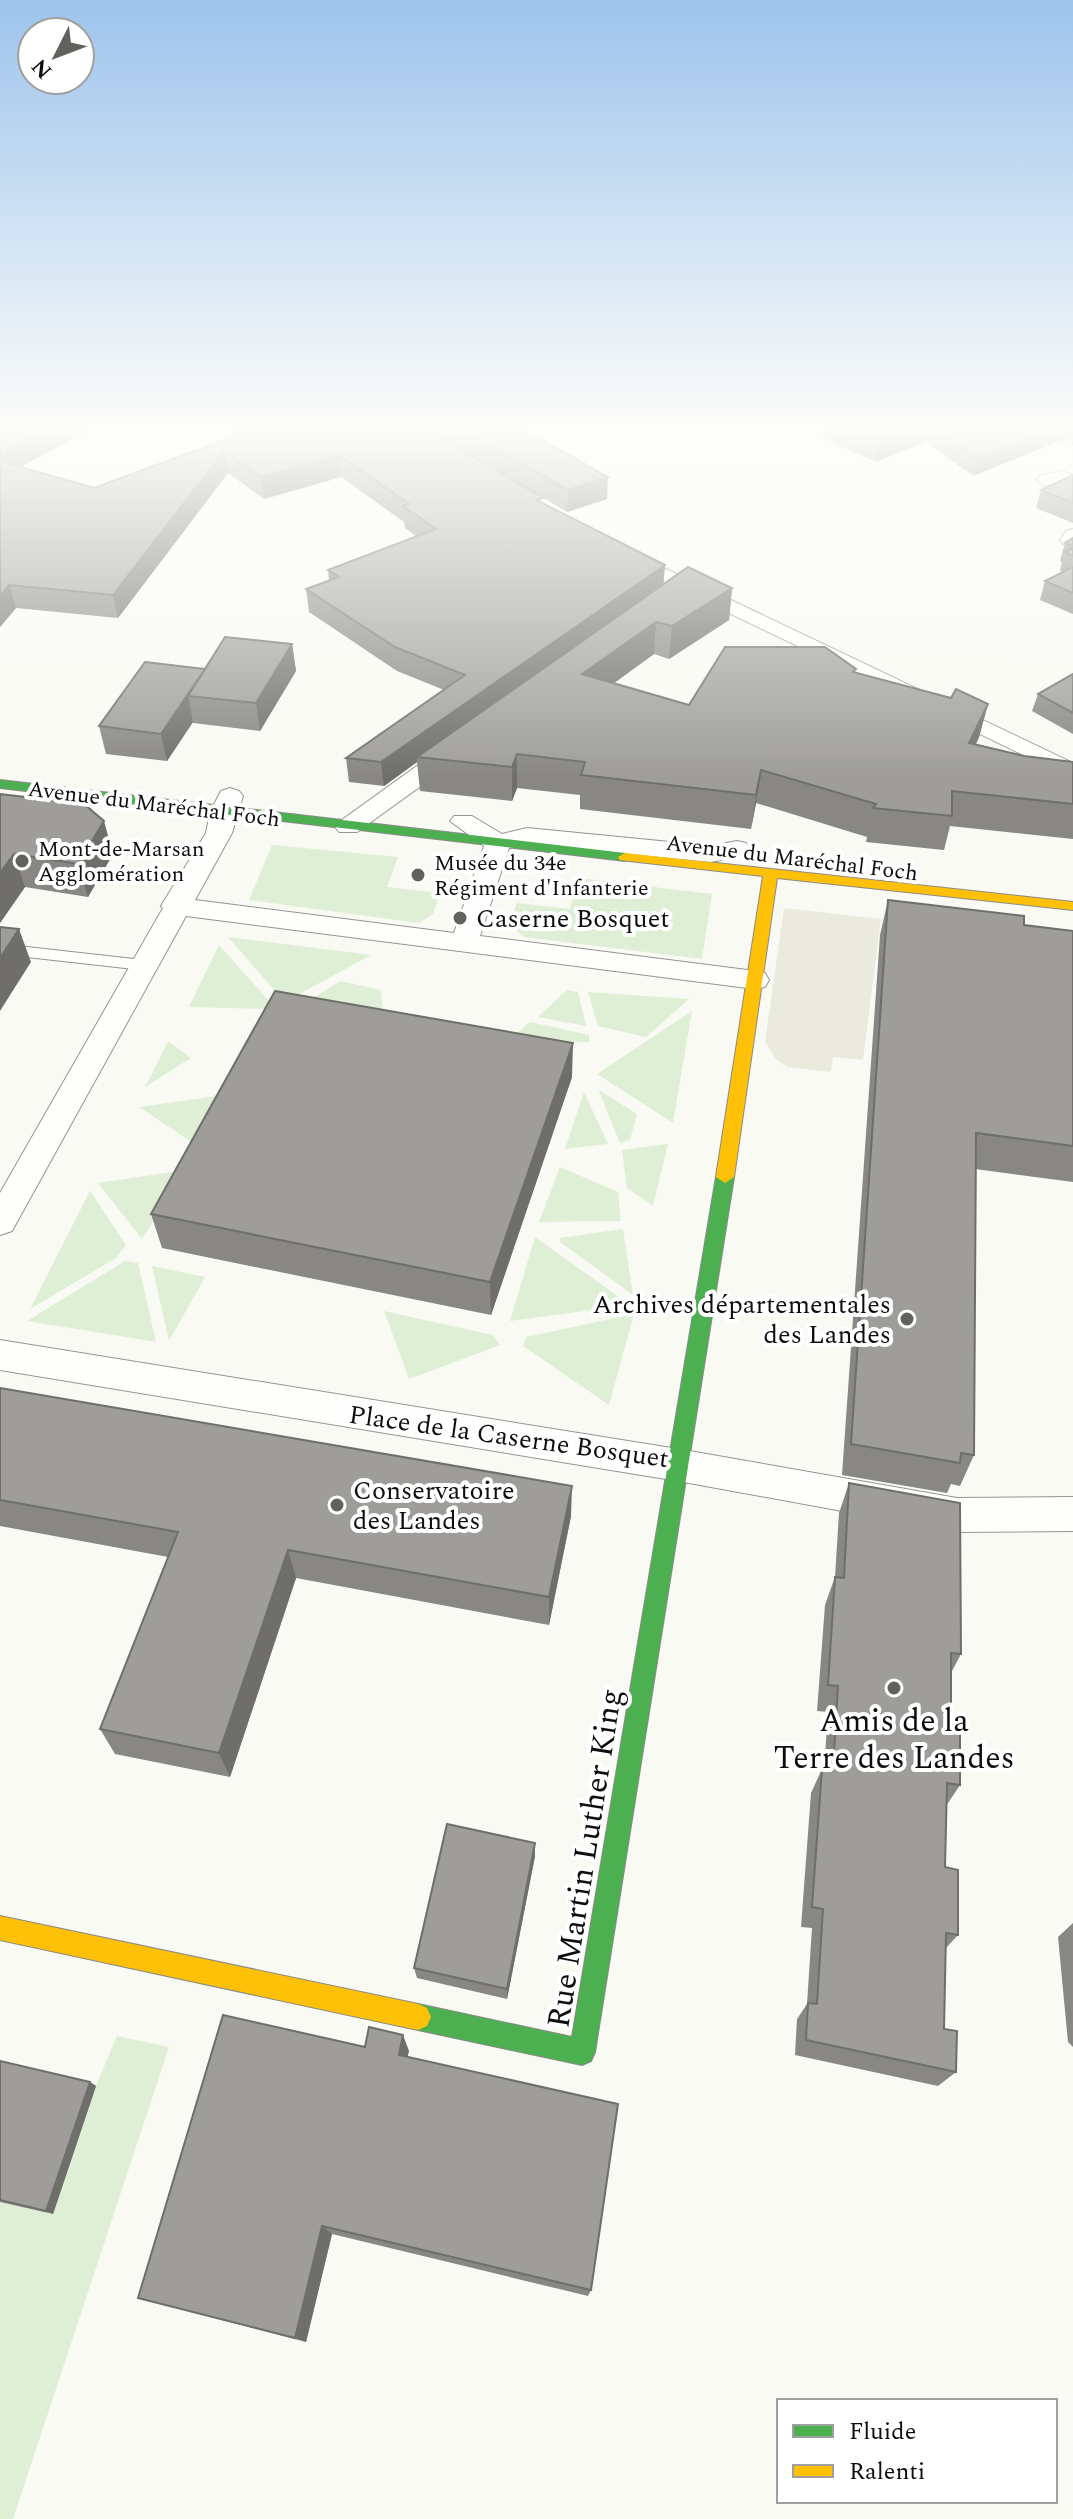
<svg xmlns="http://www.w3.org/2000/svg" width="1073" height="2519" viewBox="0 0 1073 2519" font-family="Spectral,serif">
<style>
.green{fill:#deefd5}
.plaza{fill:#eaeadf}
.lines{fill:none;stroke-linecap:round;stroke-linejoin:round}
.lane-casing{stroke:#949492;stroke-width:2}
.street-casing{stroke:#949492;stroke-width:2}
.fast-casing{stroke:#8b8b88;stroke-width:2}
.slow-casing{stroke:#8b8b88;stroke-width:2}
.lane{fill:#fefefd;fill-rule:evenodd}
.street{fill:#fefefd;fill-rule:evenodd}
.fast{fill:#4caf50;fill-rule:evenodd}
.slow{fill:#ffc107;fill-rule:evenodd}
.wall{fill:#888784}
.shaded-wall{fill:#6f6e6b}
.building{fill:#9e9d99;stroke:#6f6e6b;stroke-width:2}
.poi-dot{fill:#61615e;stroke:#fff;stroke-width:3}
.labels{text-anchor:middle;stroke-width:8;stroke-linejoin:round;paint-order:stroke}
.far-street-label{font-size:22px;fill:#0e0e0e;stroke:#fff}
.far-poi-label{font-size:22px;fill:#0e0e0e;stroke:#fff;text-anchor:start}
.poi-label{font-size:26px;fill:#0e0e0e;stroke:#fff;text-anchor:start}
.street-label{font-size:26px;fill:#0e0e0e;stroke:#fff}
.near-poi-label{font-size:32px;fill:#0e0e0e;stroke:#fff}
.near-street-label{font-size:32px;fill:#0e0e0e;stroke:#fff}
</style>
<rect width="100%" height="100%" fill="#fafaf4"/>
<g class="green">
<polygon points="272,845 398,857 387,887 440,893 433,914 419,923 249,900"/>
<polygon points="578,878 712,894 702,959 524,937 509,923 517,903 570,909"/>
<polygon points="228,937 371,955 290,999 281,998"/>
<polygon points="219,945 269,1001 268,1009 189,1007"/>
<polygon points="340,981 381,990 384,1029 290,1013"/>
<polygon points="567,990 578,992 586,1026 538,1017"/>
<polygon points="588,992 689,999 646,1037 598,1026"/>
<polygon points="692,1011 673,1123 597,1074"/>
<polygon points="530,1022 589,1035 589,1042 508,1041"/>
<polygon points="168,1041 191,1058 145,1087"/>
<polygon points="598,1089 637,1114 630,1140 620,1143"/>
<polygon points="584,1092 608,1144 565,1149"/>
<polygon points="225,1095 196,1145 139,1107"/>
<polygon points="668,1144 653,1206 627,1188 622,1150"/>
<polygon points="560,1167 618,1192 621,1221 539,1222"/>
<polygon points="186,1170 142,1239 98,1183"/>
<polygon points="90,1191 126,1245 116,1258 30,1309"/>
<polygon points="623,1229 633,1295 560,1242 560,1238"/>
<polygon points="535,1237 630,1305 510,1321"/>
<polygon points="125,1261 138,1263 156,1342 27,1321"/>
<polygon points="152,1266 205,1277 169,1341"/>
<polygon points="384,1311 493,1335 500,1345 409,1379"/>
<polygon points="634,1314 609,1405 523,1346 526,1337"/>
<polygon points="117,2036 169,2047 13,2519 0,2519 0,2202 53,2214 96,2086"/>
</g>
<polygon class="plaza" points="784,908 881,919 863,1060 833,1057 831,1072 787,1067 776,1059 765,1042"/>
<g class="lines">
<g class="lane-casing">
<polygon id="lane" points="0,944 143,960 151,965 143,970 0,954"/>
</g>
<g class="street-casing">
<g id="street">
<polygon points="1062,471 1073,475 1073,487 1061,483 1046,486 1036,480 1039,476"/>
<polygon points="1073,529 1073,547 1063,544 1060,540 1066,531"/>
<polygon points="624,549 1073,763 1073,779 617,559 614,555 617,551"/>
<polygon points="455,743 464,745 467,750 464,755 357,832 339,832 335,827 339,822 446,745"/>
<polygon points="230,788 239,791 243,796 232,833 195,900 454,933 484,846 450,821 454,816 472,816 502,834 527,828 711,846 737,841 746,843 750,849 746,855 711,862 527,844 509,848 480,936 755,971 765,973 769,980 765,987 755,989 186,916 12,1231 0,1235 0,1193 163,908 161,906 206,833 210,812 221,791"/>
<polygon points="0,1340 678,1449 957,1498 1073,1497 1073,1531 957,1532 678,1481 0,1370"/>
</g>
</g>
<g class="fast-casing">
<g id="fast">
<polygon points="0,780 625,853 632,857 625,861 0,788"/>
<polygon points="725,1171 734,1177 595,2052 591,2061 582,2065 418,2030 409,2026 405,2017 409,2008 418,2004 572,2037 716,1177"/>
</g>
</g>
<g class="slow-casing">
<g id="slow">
<polygon points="625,853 1073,902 1073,910 777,878 734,1177 725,1183 716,1177 763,876 620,860 618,857"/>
<polygon points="0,1916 418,2004 427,2008 431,2017 427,2026 418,2030 0,1940"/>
</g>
</g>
<use href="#lane" class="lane"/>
<use href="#street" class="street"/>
<use href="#fast" class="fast"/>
<use href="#slow" class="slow"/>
</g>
<g class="wall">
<polygon points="0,426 97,426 19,467 94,488 235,436 233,435 231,426 524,426 524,430 607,499 567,512 530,490 543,503 665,565 663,584 732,588 729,620 669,659 654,654 614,683 689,705 855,673 951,698 988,704 979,737 976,744 1024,756 1073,762 1073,839 950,826 944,850 866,842 867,837 756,803 751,829 580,809 580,795 517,788 512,801 420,791 417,762 384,786 349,782 346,758 444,690 397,671 309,612 306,589 329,581 328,570 416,536 405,528 404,522 341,477 264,499 228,473 118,618 16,608 0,627"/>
<polygon points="823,426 1073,426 1073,447 1069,437 973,476 929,444 930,440 876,462 822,438"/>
<polygon points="1073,475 1073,523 1036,508 1041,490"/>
<polygon points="1073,538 1073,614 1040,600 1045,581 1063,572 1060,571 1062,562 1060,561 1065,543"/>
<polygon points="292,644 296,671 260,731 193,723 193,722 167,761 106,754 99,726"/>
<polygon points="1073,674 1073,734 1032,711 1038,694"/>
<polygon points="0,794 113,854 88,897 25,887 0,923"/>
<polygon points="888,900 1024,925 1073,931 1073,1182 975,1169 974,1455 960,1486 951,1484 947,1493 842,1475 880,935"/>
<polygon points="572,1077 491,1315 162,1248 151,1214"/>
<polygon points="0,1388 571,1516 549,1625 296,1578 230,1777 115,1754 100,1729 168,1557 0,1526"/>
<polygon points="849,1483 961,1654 951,1673 951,1721 960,1785 946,1806 945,1867 958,1935 945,1949 944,2029 956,2072 938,2086 795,2055 797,2019 807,2004 812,1928 801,1927 811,1793 822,1769 824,1770 828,1712 817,1711 825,1605 835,1577 839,1513"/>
<polygon points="535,1843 535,1856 507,1999 417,1978 414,1968"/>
<polygon points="1073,1923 1073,2047 1068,2042 1058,1937"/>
<polygon points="365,2047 409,2051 407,2056 591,2290 588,2296 332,2234 306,2342 138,2298"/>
<polygon points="0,2061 90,2082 96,2086 53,2214 0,2202"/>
</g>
<g class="shaded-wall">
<polygon points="51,426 97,426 0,478 0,457 7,449"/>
<polygon points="882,426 938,426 932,426 930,440 876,462"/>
<polygon points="1058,426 1072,426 1069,437 973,476 977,459"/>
<polygon points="224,451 228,473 118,618 113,595"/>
<polygon points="339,455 341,477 264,499 261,477"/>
<polygon points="608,477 607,499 567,512 568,490"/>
<polygon points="665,565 663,588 417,757 417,762 384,786 381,762"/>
<polygon points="9,585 16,608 0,627 0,596"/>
<polygon points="732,588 729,620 669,659 672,626"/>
<polygon points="656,622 654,654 581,707 582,674"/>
<polygon points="292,644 296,671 260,731 256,703"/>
<polygon points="205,669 188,696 193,722 167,761 161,734"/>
<polygon points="988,704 979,737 960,776 969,743"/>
<polygon points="517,754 517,788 512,801 512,767"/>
<polygon points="761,770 756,803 751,829 756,795"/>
<polygon points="104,821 113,854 88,897 78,864"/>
<polygon points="14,854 25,887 0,923 0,873"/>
<polygon points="19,929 31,962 0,1011 0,958"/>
<polygon points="573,1043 572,1077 491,1315 490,1282"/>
<polygon points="572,1486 571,1516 549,1625 549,1597"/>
<polygon points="288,1550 296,1578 230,1777 219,1753"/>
<polygon points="535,1843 535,1856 507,1999 507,1989"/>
<polygon points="403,2035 409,2051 404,2070 399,2055"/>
<polygon points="90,2082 96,2086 53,2214 46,2211"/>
<polygon points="322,2226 332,2234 306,2342 295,2338"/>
</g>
<g class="building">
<polygon points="0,426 51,426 7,449 13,450 0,457"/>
<polygon points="262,426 422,426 543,498 536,500 665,565 381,762 346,758 465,675 395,647 306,589 339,577 328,570 436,529 403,506 409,504 339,455 261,477 224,451 113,595 9,585 0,596 0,461 94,488"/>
<polygon points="456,426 517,426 608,477 568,490"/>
<polygon points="932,426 1058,426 977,459"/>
<polygon points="1073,475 1073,503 1041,490"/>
<polygon points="1073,538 1073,546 1065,543"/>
<polygon points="1073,548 1073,556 1065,552"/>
<polygon points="688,567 732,588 672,626 656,622 582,674 689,705 725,647 825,647 856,669 853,672 951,698 956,689 988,704 969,743 1024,756 1073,762 1073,804 952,791 952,816 873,808 876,804 761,770 756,795 581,775 585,762 517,754 512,767 417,757"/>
<polygon points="1073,567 1073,593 1045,581"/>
<polygon points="225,637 292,644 256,703 188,696"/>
<polygon points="145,662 205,669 161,734 99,726"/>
<polygon points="1073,674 1073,713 1038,694"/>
<polygon points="0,794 84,804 104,821 78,864 14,854 0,873"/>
<polygon points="888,900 1024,916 1024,925 1073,931 1073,1146 976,1133 974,1455 961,1453 960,1463 851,1444"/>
<polygon points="0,927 19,929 0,958"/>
<polygon points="275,991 573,1043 490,1282 151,1214"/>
<polygon points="0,1388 572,1486 549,1597 288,1550 219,1753 100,1729 178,1532 0,1500"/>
<polygon points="849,1483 960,1503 961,1654 951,1653 951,1721 960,1723 960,1785 947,1783 945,1867 958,1870 958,1935 946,1933 944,2029 957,2031 956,2072 806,2040 808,2003 817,2004 823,1909 812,1907 822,1769 833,1771 838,1686 828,1685 835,1577 844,1578"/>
<polygon points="447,1824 535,1843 507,1989 414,1968"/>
<polygon points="223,2015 365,2047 369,2027 403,2035 399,2055 618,2104 591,2290 322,2226 295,2338 138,2298"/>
<polygon points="0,2061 90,2082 46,2211 0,2200"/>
</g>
<linearGradient id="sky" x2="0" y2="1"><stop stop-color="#9dc4ec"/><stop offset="0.55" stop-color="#fdfdfa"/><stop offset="1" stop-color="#fdfdfa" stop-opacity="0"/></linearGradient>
<rect width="1073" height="778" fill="url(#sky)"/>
<g class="poi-dot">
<circle cx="22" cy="861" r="8"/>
<circle cx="418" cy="875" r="8"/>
<circle cx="460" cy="918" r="8"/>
<circle cx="907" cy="1319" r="8"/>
<circle cx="337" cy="1505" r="8"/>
<circle cx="894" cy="1688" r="8"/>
</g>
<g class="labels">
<g class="far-street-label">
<text transform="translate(154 803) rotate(7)" y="8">Avenue du Maréchal Foch</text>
<text transform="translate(792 857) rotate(7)" y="8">Avenue du Maréchal Foch</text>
</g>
<g class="far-poi-label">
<text x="38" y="856">Mont-de-Marsan<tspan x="38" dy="25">Agglomération</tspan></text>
<text x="434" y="870">Musée du 34e<tspan x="434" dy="25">Régiment d'Infanterie</tspan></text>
</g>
<g class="poi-label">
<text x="476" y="927">Caserne Bosquet</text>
<text x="891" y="1313" text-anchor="end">Archives départementales<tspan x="891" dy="30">des Landes</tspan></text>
<text x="353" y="1499">Conservatoire<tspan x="353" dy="30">des Landes</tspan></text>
</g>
<g class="street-label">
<text transform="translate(509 1436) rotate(8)" y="9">Place de la Caserne Bosquet</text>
</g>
<g class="near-poi-label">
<text x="894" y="1731">Amis de la<tspan x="894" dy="37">Terre des Landes</tspan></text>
</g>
<g class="near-street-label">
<text transform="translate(584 1858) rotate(-81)" y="11">Rue Martin Luther King</text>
</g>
</g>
<rect x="777" y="2399" width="280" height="104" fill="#ffffff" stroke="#9f9f9f" stroke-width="2"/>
<rect x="793" y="2425" width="40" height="12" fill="#4caf50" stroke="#9f9f9f" stroke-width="2"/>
<text x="849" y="2439" font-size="24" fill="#0e0e0e">Fluide</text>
<rect x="793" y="2465" width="40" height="12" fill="#ffc107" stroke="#9f9f9f" stroke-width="2"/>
<text x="849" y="2479" font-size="24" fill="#0e0e0e">Ralenti</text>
<g transform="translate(56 56) rotate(228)"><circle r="38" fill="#ffffff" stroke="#9f9f9f" stroke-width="2"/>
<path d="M0-6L14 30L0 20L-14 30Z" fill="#61615e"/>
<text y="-12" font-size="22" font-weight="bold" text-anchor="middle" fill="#0e0e0e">N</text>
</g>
</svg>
